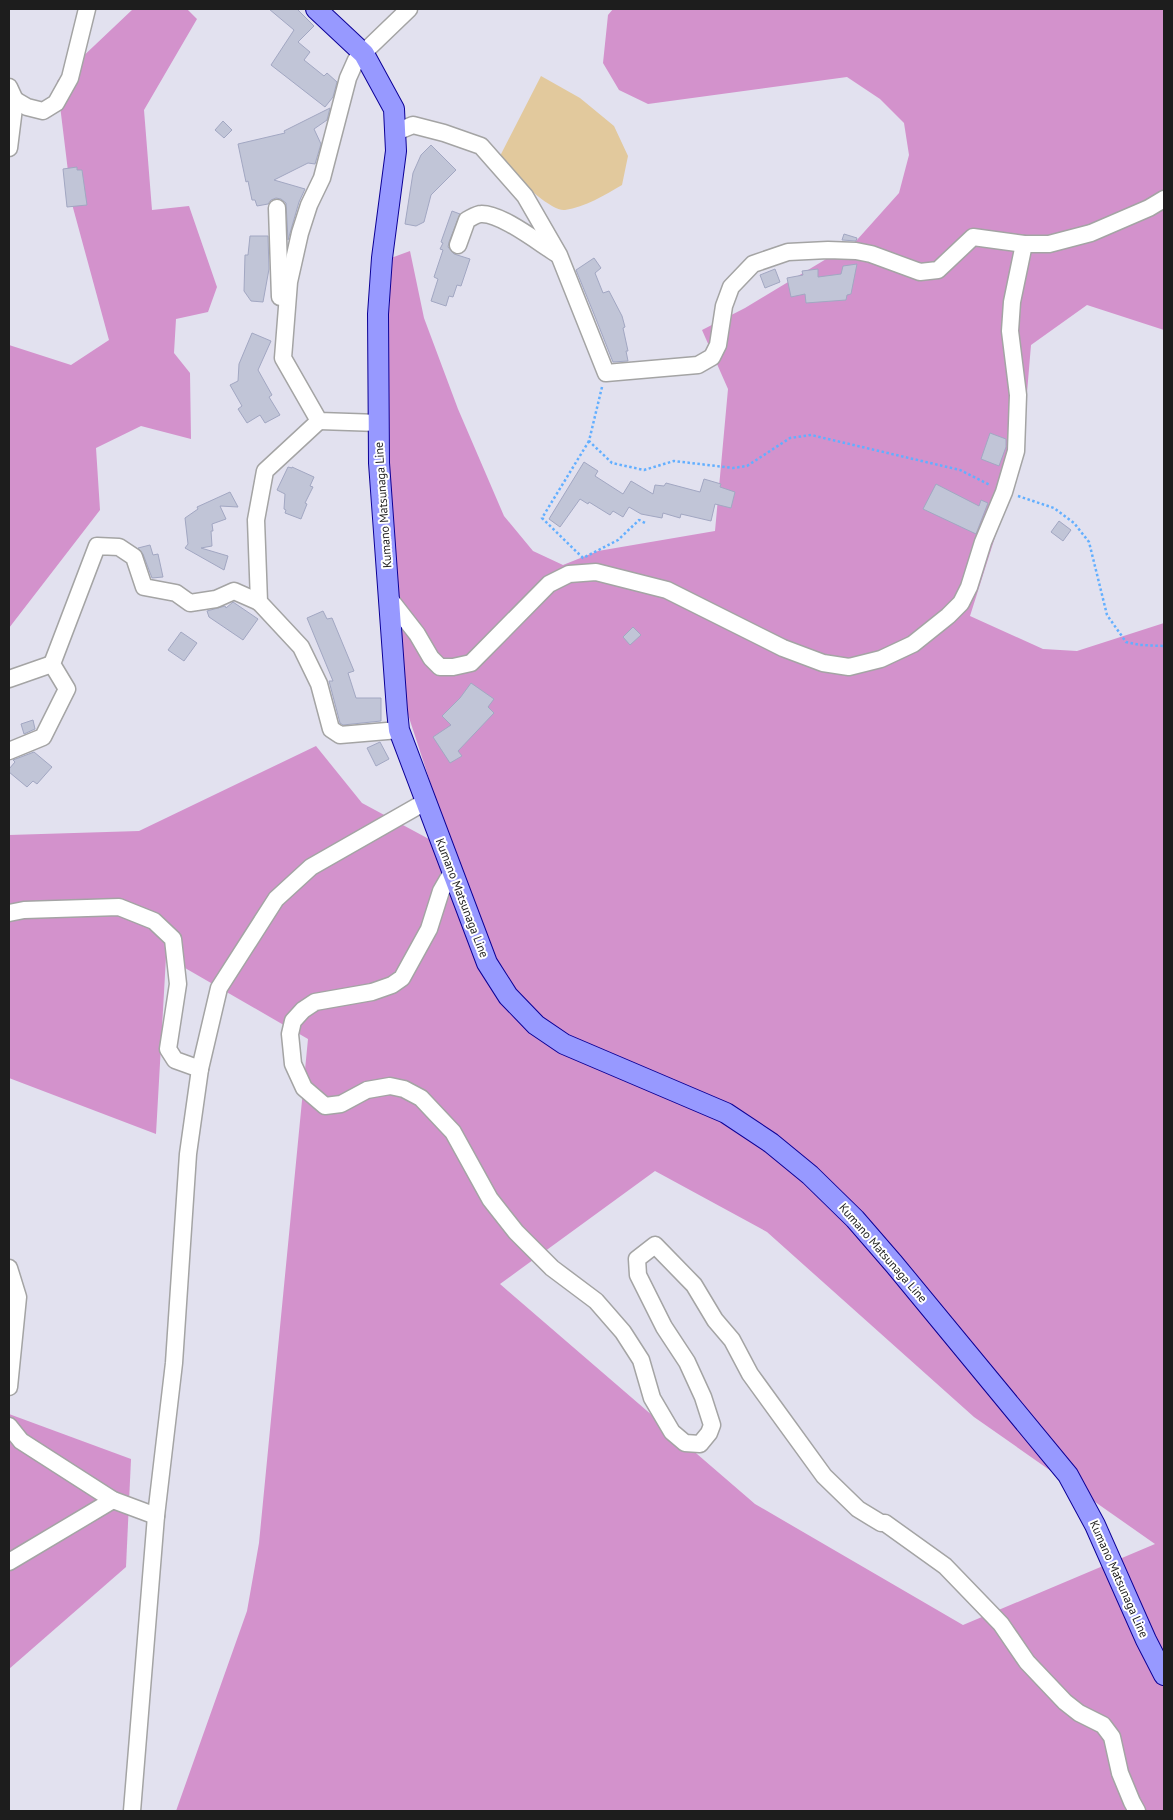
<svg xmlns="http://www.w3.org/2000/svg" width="1173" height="1820" viewBox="0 0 1173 1820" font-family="'PT Sans',sans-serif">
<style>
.forest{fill:#d392cc;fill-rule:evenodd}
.water{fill:#e2c99d}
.building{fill:#c1c5d7;stroke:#a2a7c2}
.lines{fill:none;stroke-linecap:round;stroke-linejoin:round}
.minor-casing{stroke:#a4a4a4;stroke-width:19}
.major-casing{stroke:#0c0096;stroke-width:22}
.path{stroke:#63afff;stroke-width:2.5;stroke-dasharray:2.5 2.5;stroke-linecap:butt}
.minor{stroke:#fff;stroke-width:16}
.major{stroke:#9799ff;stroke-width:20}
.labels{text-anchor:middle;stroke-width:4;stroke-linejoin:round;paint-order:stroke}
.street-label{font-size:12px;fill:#1d1d1d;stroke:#fff}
</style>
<rect width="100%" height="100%" fill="#e2e1ef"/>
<g class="forest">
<polygon points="133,9 187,9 197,19 144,110 152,210 189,206 217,287 208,312 176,319 174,353 190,373 191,439 141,426 96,448 100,510 9,628 9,345 71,365 109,340 72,204 57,81"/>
<path d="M613 9H1164V330L1087 305 1031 345 1022 452 970 616 1043 649 1077 651 1164 623V1811H176L247 1611 259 1543 308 1039 166 957 156 1134 9 1078V835L139 831 316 746 362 803 453 852 400 690 385 416 391 258 410 251 424 318 458 409 504 516 533 551 563 565 598 551 715 531 728 389 702 330 745 308 856 241 899 193 909 155 904 123 880 99 847 77 648 104 619 90 603 63 608 15ZM655 1171 767 1232 974 1417 1155 1544 963 1625 755 1504 500 1284Z"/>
<polygon points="9,1414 131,1459 126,1567 9,1669"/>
</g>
<path class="water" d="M541 76 580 98 614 126 628 156 622 185C605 195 585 207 565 210 550 212 511 172 498 160Z"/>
<g class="building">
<polygon points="269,9 297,9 314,26 298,42 310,52 304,60 324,76 327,73 337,82 333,97 325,107 271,65 294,30"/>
<polygon points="330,108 327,120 314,129 321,144 315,164 308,163 274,180 305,189 299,202 288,240 286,203 281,199 276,198 271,200 268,204 257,206 255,200 252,200 248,181 246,182 238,144 285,133 284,131"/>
<polygon points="223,121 232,130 224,138 215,130"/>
<polygon points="431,145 456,170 431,195 424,222 416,226 405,224 413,173 421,155"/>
<polygon points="77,167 77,170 82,170 87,205 67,207 63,169"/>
<polygon points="452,211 460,214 449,242 448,247 454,254 470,259 461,286 457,285 453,297 449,296 446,306 431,301 438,279 434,277 443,250 440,249 443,243 441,242"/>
<polygon points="844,234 857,238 856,241 842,240"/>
<polygon points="250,236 268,236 269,269 263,302 251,301 244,291 245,255 248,255"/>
<polygon points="594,258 601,268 595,273 603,293 609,291 622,316 625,327 623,328 628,351 626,351 628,361 613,362 594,314 576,270"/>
<polygon points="857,264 851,294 847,295 846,300 806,303 805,294 791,297 787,278 803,275 802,271 818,269 818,277 841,274 843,266"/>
<polygon points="775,269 780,282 765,288 760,275"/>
<polygon points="252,333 271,341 258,370 272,395 269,397 280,415 265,423 260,415 247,423 238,409 242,406 230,385 238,381 239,364"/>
<polygon points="990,433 1006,439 1006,447 999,466 981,459"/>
<polygon points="584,462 598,471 595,476 623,494 631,481 653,494 655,485 664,486 666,483 700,492 704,479 721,484 720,487 735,492 731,508 715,504 711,521 681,514 680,518 663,513 662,518 641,514 629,507 623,517 613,511 610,515 589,502 588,504 580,499 560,527 549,519"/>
<polygon points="288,467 292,468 292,467 314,477 310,486 313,487 305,503 307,504 301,519 285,513 286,510 284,509 285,494 277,490"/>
<polygon points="936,484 979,506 981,500 988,503 976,534 923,509"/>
<polygon points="230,492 238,507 220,506 226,519 212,524 213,531 211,531 212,546 201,548 228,556 224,570 185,548 188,544 185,518 198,509 197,507"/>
<polygon points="1059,521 1071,530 1063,541 1051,532"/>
<polygon points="150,545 153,555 158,554 163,577 152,578 143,554 138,548"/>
<polygon points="233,602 258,619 243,640 209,617 207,611 225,606 226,608"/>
<polygon points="323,611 327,619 332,618 354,671 348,673 356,698 381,698 381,721 343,725 340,723 329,681 333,681 307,618"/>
<polygon points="633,627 641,635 630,645 623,637"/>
<polygon points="181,632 197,643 184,661 168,650"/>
<polygon points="471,683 494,699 488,707 494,713 458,751 462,756 450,763 433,737 451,725 442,716 460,698"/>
<polygon points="33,720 35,729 24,734 21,724"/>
<polygon points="380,742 389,759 376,766 367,748"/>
<polygon points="34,752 52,767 37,784 33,781 27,787 9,772 9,769 15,762 13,760"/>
</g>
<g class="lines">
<g class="minor-casing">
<g id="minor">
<polyline points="9,87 15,100 9,148"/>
<polyline points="15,100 27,107 43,111 56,103 70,78 87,9"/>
<polyline points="396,132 413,125 444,133 481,146 525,196 559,255 606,373 698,365 712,357 718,345 724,306 731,287 753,264 788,252 828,250 856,251 871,254 920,272 938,270 973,237 1024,244 1049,244 1091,233 1149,208 1164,199"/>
<polyline points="277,208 280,297"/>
<path d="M458 245 467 220C471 218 477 214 481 214 501 213 539 243 557 254"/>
<polyline points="319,421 265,471 256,520 259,602 301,647 319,684 331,729 340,735 399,730"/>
<polyline points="379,423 319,421 283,358 289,282 300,233 309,205 322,178 348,78 356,60 409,9"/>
<polyline points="389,598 417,634 431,658 440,667 453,667 471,663 549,584 569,574 596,572 667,590 783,648 823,663 849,667 881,659 913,644 948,616 961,603 969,587 983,542 1004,492 1016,451 1018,395 1010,331 1012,302 1024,244"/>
<polyline points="9,679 52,664"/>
<polyline points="9,751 43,737 67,689 52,664 97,546 119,547 134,557 144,587 176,593 190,603 216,599 234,591 259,602"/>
<polyline points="452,872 441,891 429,929 402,978 392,985 372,992 315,1002 303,1010 293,1021 290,1034 293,1064 304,1088 325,1106 341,1104 367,1090 390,1086 404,1089 421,1098 453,1132 490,1199 516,1232 552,1268 596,1301 623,1332 641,1360 652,1398 672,1432 685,1443 700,1444 709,1433 712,1425 703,1397 687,1362 664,1327 638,1275 637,1259 655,1245 694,1285 715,1320 732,1340 750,1374 824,1476 858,1509 881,1523 885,1523 945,1566 1001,1624 1027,1662 1065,1702 1079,1713 1103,1725 1112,1737 1120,1773 1132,1802 1137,1811"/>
<polyline points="9,913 24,910 119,907 154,921 173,939 178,984 168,1049 175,1060 200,1069"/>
<polyline points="9,1268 18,1297 9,1387"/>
<polyline points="9,1426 21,1441 113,1500 156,1516"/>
<polyline points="9,1562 113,1500"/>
<polyline points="132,1811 156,1516 174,1363 188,1154 200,1069 219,988 276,899 311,867 425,802"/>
</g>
</g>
<g class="major-casing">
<polyline id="major" points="316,9 364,54 394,109 396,151 382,258 378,314 379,463 397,710 399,730 487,963 508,996 536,1025 564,1044 726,1113 771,1143 810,1175 855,1219 894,1264 1068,1475 1095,1525 1146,1640 1164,1675"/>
</g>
<g class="path">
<polyline points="602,387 589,441 612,463 644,470 674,461 733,468 747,466 790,438 811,435 960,470 990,485"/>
<polyline points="589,441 542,518 583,558 618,540 639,520 645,523"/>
<polyline points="1018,496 1054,508 1074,523 1089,542 1107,615 1126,642 1140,645 1164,646"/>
</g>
<use href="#minor" class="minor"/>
<use href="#major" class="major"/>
</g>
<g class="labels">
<g class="street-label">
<text transform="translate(383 505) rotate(-94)" y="4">Kumano Matsunaga Line</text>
<text transform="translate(462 898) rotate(69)" y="4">Kumano Matsunaga Line</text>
<text transform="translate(883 1253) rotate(49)" y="4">Kumano Matsunaga Line</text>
<text transform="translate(1119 1579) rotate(66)" y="4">Kumano Matsunaga Line</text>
</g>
</g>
<rect width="1173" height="1820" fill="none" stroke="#1d1d1d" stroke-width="20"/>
</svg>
